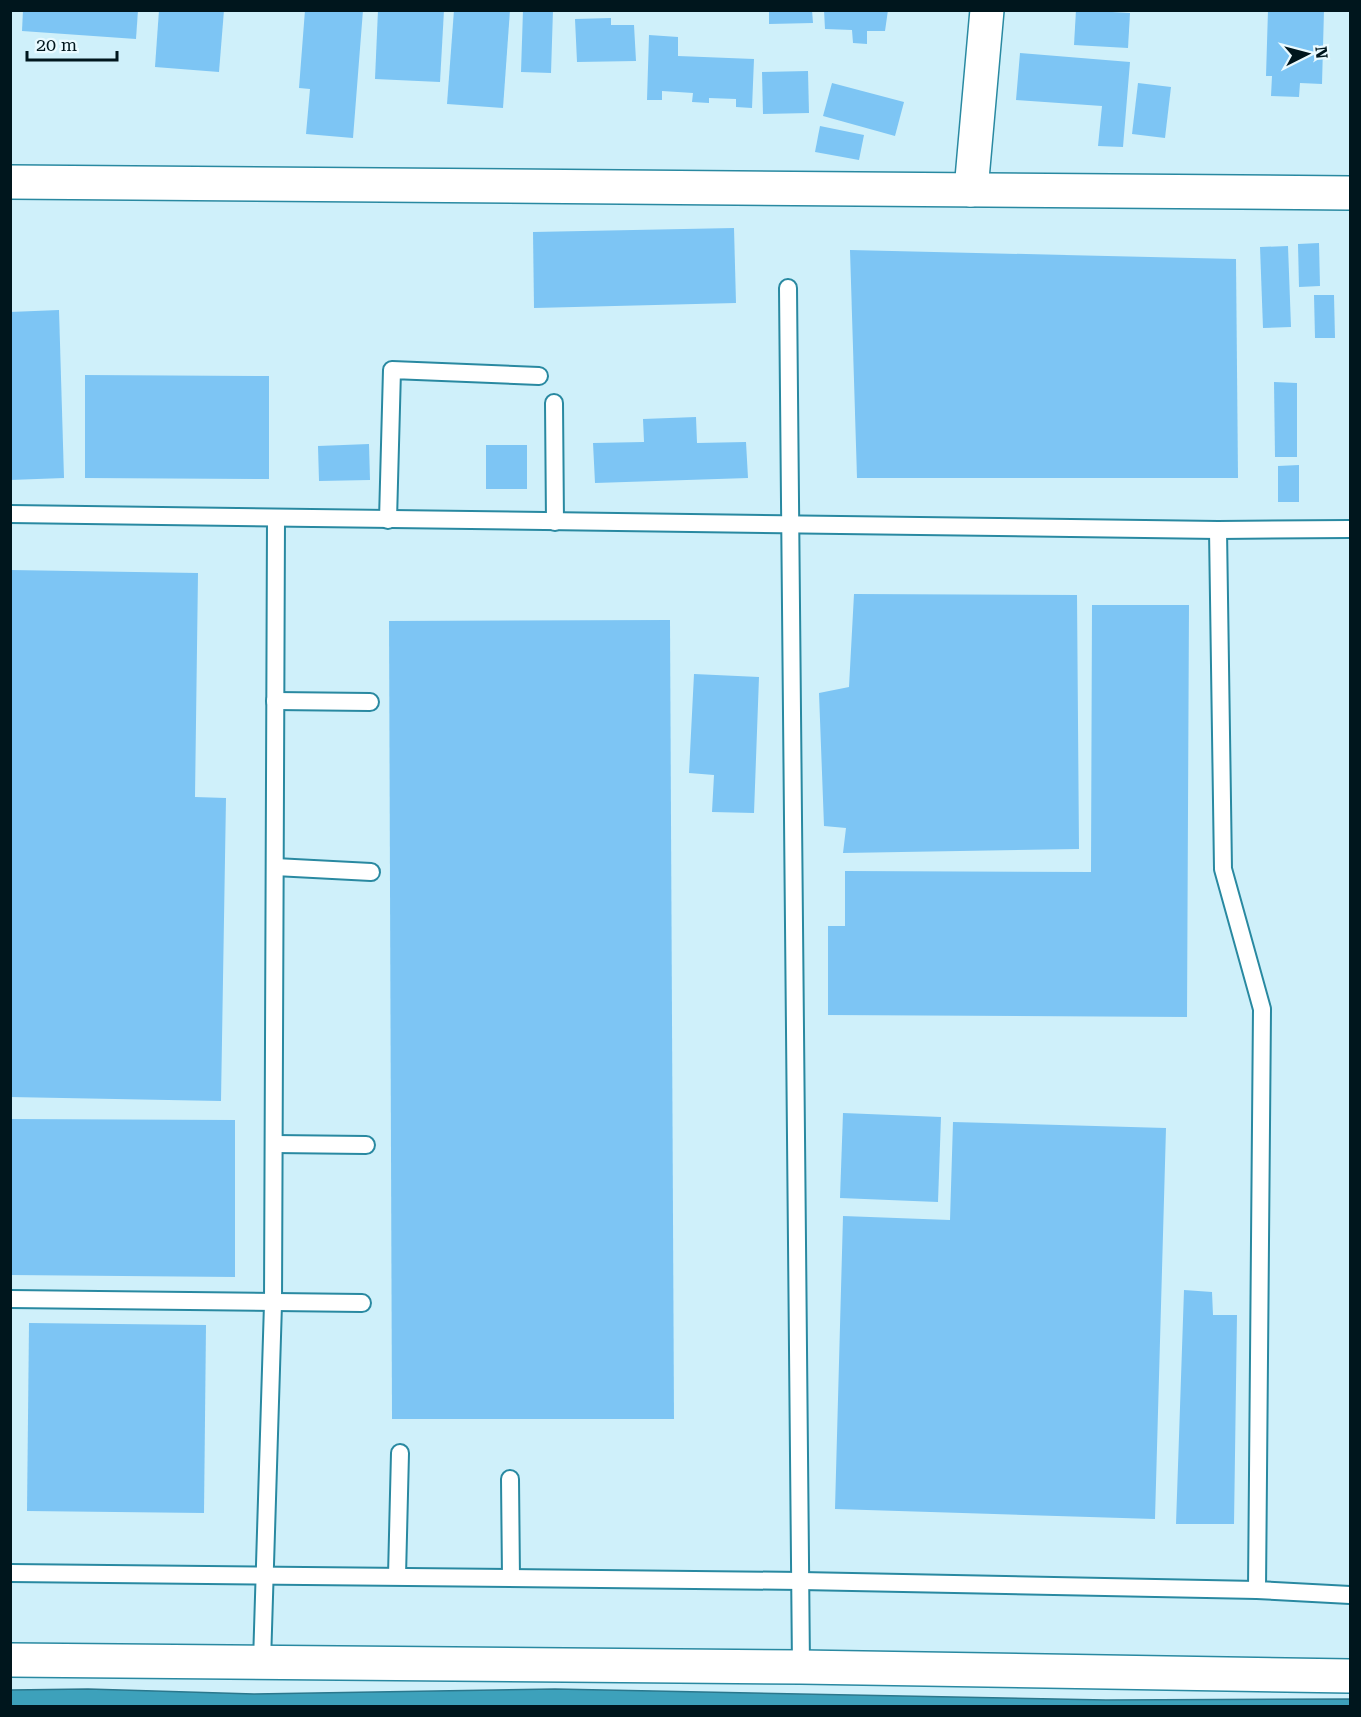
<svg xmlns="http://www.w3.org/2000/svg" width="1361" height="1717" viewBox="0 0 1361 1717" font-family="'Roboto Serif',serif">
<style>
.water{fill:#3da1bb;stroke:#2b778c;stroke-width:1.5}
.building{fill:#7dc5f4}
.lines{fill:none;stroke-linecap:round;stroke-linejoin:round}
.service-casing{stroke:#2989a1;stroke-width:20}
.minor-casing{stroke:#2989a1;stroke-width:36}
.tertiary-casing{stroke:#2989a1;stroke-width:36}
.service{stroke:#fff;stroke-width:16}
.minor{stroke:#fff;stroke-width:33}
.tertiary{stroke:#fff;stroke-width:33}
</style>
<rect width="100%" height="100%" fill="#cff0fa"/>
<polygon class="water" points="88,1689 254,1694 555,1689 1106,1700 1350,1699 1350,1706 11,1706 11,1690"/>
<g class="building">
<polygon points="23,10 138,10 136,39 22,31"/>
<polygon points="159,10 224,10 219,72 155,67"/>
<polygon points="305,10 363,10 353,138 306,134 310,89 299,88"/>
<polygon points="378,10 444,10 440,82 375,79"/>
<polygon points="454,10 510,10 503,108 447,104"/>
<polygon points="523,10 553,10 551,73 521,72"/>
<polygon points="769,10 812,10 813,23 769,24"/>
<polygon points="824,10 888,10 885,31 867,31 867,44 853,43 852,30 825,29"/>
<polygon points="1076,10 1130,13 1128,48 1074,45"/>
<polygon points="1268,10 1324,10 1322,84 1300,83 1299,97 1271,96 1272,76 1266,76"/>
<polygon points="611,18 611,25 634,25 636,61 577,62 575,19"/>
<polygon points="649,35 678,37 678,56 754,59 752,108 736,107 736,99 709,98 709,103 692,102 693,93 662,91 662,100 647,100"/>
<polygon points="1020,53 1130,62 1123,147 1098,146 1102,106 1016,100"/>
<polygon points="808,71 809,113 763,114 762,72"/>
<polygon points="832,83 904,102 895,136 823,116"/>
<polygon points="1138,83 1171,87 1165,138 1132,134"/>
<polygon points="820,126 864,135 859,160 815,152"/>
<polygon points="734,228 736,303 534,308 533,232"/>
<polygon points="1319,243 1320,286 1299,287 1298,244"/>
<polygon points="1288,246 1291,327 1263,328 1260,247"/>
<polygon points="850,250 1236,259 1238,478 857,478"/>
<polygon points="1314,295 1334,295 1335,338 1315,338"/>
<polygon points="59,310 64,478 10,480 10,312"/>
<polygon points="85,375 269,376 269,479 85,478"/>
<polygon points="1274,382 1297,383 1297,457 1275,457"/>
<polygon points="696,417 697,443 746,442 748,478 595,483 593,443 644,442 643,419"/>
<polygon points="369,444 370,480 319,481 318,446"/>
<rect x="486" y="445" width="41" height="44"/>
<polygon points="1299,465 1299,502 1278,502 1278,466"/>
<polygon points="10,570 198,573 195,797 226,798 221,1101 10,1097"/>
<polygon points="854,594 1077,595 1079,849 843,853 846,828 824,826 819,693 849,687"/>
<polygon points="1092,605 1189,605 1187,1017 828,1015 828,926 845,926 845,871 1091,872"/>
<polygon points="670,620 674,1419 392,1419 389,621"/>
<polygon points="694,674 759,677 754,813 712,812 714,775 689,773"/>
<polygon points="843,1113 941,1117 938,1202 840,1198"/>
<polygon points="10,1119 235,1120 235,1277 10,1275"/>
<polygon points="953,1122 1166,1128 1155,1519 835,1509 843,1216 950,1220"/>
<polygon points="1184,1290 1212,1292 1213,1315 1237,1315 1234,1524 1176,1524"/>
<polygon points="29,1323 206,1325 204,1513 27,1511"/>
</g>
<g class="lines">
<g class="service-casing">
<g id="service">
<polyline points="788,288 801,1667"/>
<polyline points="554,403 555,522"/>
<polyline points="10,514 1218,530 1350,529"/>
<polyline points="388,520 392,370 539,376"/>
<polyline points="1218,530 1223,869 1262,1009 1257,1590 1350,1595"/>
<polyline points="275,701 370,702"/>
<polyline points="275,867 371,872"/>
<polyline points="274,1144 366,1145"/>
<polyline points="10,1299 362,1303"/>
<polyline points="510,1479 511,1578"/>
<polyline points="10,1573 801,1581 1257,1590"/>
<polyline points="397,1576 400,1453"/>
<polyline points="262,1662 273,1304 276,519"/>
</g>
</g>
<g class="minor-casing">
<g id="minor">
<polyline points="10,182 1350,193"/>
<polyline points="971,190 987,10"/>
</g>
</g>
<g class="tertiary-casing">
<polyline id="tertiary" points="10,1660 801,1667 1350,1676"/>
</g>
<use href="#service" class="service"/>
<use href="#minor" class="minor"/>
<use href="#tertiary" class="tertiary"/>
</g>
<rect width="1361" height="1717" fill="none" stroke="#00161d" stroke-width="24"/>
<g transform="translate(1307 54) rotate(84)" stroke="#e9faff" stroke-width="4.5" paint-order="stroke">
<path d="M0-4.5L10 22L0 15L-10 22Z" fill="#00161d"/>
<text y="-9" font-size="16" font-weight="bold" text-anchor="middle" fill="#00161d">N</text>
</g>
<path d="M27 51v9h90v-9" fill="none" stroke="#00161d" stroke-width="3"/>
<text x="36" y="51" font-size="18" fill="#00161d" stroke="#e9faff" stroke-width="4.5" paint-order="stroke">20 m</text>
</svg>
